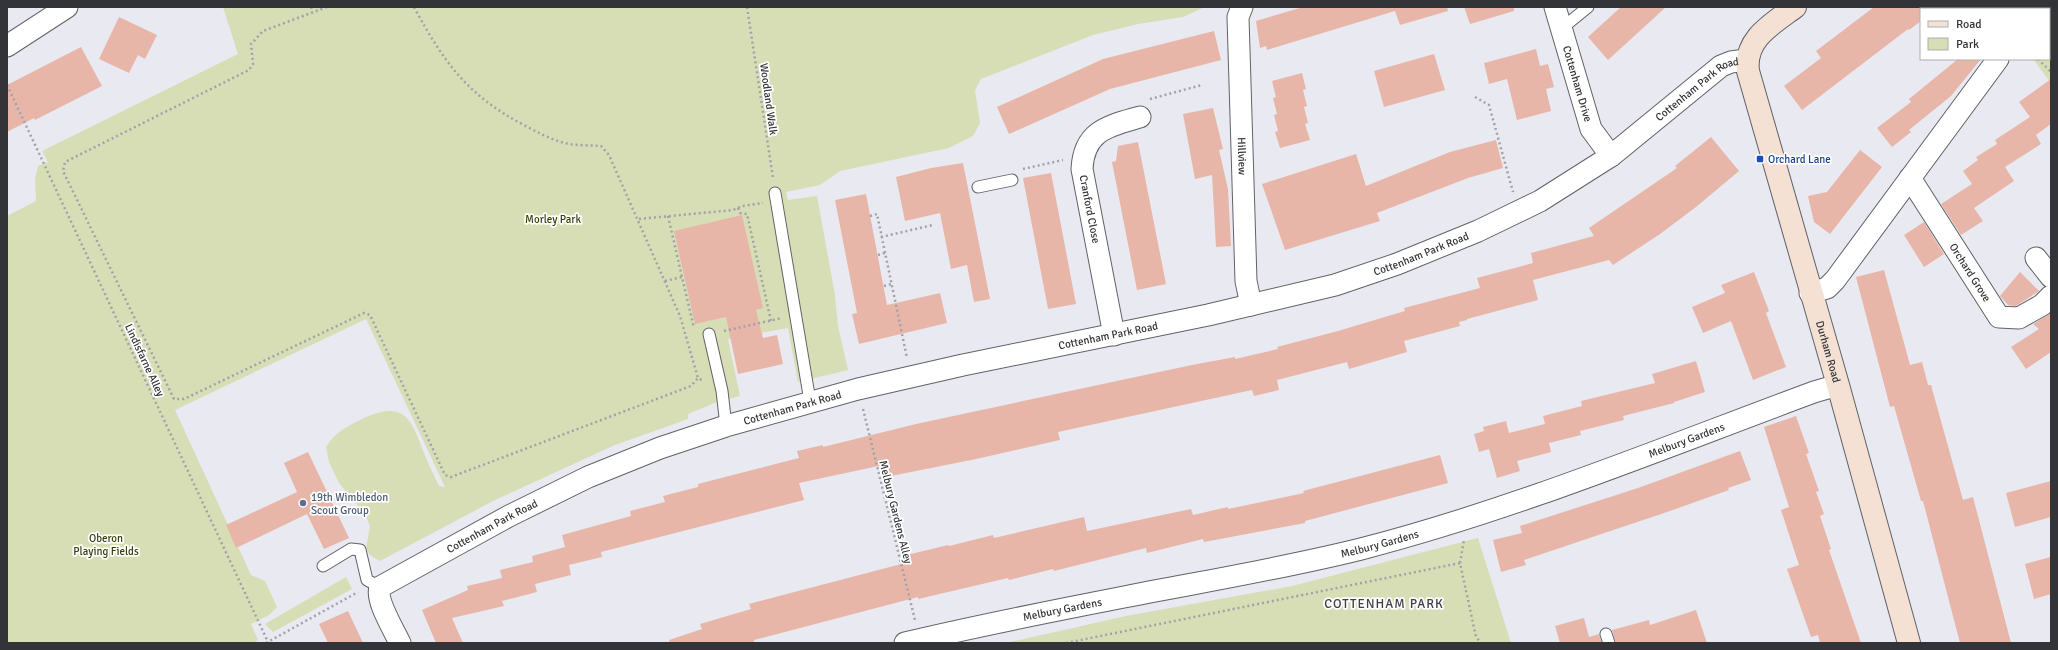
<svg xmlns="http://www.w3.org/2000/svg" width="2058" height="650" viewBox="0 0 2058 650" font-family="Signika,sans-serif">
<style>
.green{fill:#d7deb6}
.building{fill:#e8b6a9}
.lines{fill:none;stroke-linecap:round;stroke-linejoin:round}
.service-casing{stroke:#616268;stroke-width:13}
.minor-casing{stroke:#616268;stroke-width:23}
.secondary-casing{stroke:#616268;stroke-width:24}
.path{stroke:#a1a2a8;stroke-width:2.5;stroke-dasharray:2 3;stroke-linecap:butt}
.service{stroke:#fff;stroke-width:11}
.minor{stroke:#fff;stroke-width:21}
.secondary{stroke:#f4e1d4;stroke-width:22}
.transit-dot{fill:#1a4fb4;stroke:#fff;stroke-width:1.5}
.service-dot{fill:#5c6f8a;stroke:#fff;stroke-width:1.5}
.labels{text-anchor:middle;stroke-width:3.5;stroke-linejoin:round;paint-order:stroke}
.street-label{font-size:11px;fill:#333437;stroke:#fff}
.transit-label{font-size:11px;fill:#164399;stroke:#fff;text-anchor:start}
.park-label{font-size:11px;fill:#383e07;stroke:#fff}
.service-label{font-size:11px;fill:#4e5e75;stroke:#fff;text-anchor:start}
.quarter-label{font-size:13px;letter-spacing:1px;fill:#404147;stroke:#fff}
</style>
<rect width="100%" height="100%" fill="#e8e9f1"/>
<g class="green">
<path d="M223 7H1205L1183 17 1138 24 1093 35 981 79 975 90 980 123 973 136 949 148 840 171 820 185 786 192 788 200 817 196 835 295 838 326 848 370 798 382 788 328 728 339 740 396 717 402 688 414V419L615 445 493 501 380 561 370 555 366 549 370 526 365 514 339 483 329 462 326 447C336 431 348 426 364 418 405 400 411 419 424 453 428 464 434 475 439 486L445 487 366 319 175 410 251 575 265 581 277 607 269 615 251 624 258 640 254 643H7V216L36 201 35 179 38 166 48 162 42 151 238 54Z"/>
<polygon points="2048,7 2051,7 2051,83 2033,59 2049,59"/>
<polygon points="1478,538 1511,643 1006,643 1126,616 1292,586"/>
<polygon points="346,577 352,589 273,632 265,624"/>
</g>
<g class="building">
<polygon points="1303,7 1447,7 1448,11 1400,25 1395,11 1267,50 1266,46 1260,48 1256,21"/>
<polygon points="1464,7 1514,7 1514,11 1470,24"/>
<polygon points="1621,7 1666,7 1608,60 1588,37"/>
<polygon points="1874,7 1921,7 1921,21 1909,30 1908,29 1802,110 1784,86 1821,58 1816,51"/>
<polygon points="119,17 157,35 145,59 138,55 129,73 99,59"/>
<polygon points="1214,31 1221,60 1110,89 1009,134 997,107 1103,59"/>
<polygon points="81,47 102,86 35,120 34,118 7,132 7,85"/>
<polygon points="1536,49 1540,66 1548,64 1554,87 1546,89 1551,111 1517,120 1507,79 1489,84 1484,63"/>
<polygon points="1434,54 1445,90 1384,107 1374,71"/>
<polygon points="1958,59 1981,59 1951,96 1909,130 1911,132 1892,147 1877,128 1911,102 1909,99"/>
<polygon points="1302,73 1306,89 1303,90 1307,106 1304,107 1308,123 1305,124 1310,140 1280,148 1275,132 1278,131 1274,115 1277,114 1273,98 1276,97 1272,81"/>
<polygon points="2051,79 2051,124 2036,135 2041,144 2005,167 2014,181 1974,208 1983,221 1961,235 1941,204 1972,184 1963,171 1978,160 1976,157 1997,144 1995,140 2030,117 2019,102"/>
<polygon points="1213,108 1223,149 1219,150 1228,189 1231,246 1216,247 1212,175 1195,179 1183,114"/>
<polygon points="1711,137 1739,171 1696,207 1660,234 1613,265 1609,260 1533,280 1538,300 1467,319 1467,320 1459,322 1460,326 1404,341 1407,352 1349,369 1347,362 1277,380 1279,390 1254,396 1252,390 1058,432 1060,440 976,459 886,477 883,465 799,483 804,500 601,552 602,557 569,565 571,575 535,584 537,592 502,601 504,606 452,618 463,643 436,643 422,610 468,590 467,586 502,578 500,570 533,562 532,556 565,547 562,535 631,516 630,511 665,502 663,496 698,487 698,484 799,458 797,451 823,445 823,447 916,424 1192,365 1235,357 1235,359 1278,349 1277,347 1338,331 1405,311 1404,308 1480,288 1477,278 1533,263 1531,253 1594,236 1589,228 1677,168 1675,166"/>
<polygon points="1496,140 1503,168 1468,178 1377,213 1380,221 1285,250 1262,184 1356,154 1366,186 1450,152"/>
<polygon points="1138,142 1166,284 1137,290 1112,162 1116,161 1118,146"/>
<polygon points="1860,150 1882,167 1830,234 1814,222 1808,196 1827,192"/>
<polygon points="963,163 990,299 974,302 967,265 951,269 940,213 905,221 896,177 931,168"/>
<polygon points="1051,173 1076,304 1048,309 1023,178"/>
<polygon points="866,194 887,305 940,293 947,323 859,344 852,314 857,313 835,200"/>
<polygon points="742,215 763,308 756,310 763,338 777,335 783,364 738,374 726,317 695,324 674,231"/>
<polygon points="1924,222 1944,254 1924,267 1904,235"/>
<polygon points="1884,270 1910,365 1922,362 1928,385 1931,385 1963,500 1973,497 2011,643 1960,643 1923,501 1921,501 1894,406 1890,407 1856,277"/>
<polygon points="1754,272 1769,311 1766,313 1786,367 1753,380 1731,321 1703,333 1692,307 1725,293 1721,285"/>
<polygon points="2020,272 2039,291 2016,306 2008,305 2000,296"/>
<polygon points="2051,313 2051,352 2026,369 2011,347 2039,329 2033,324"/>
<polygon points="1696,361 1705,392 1674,402 1674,403 1623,416 1624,420 1580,431 1581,435 1549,443 1551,452 1517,461 1520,471 1497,478 1489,449 1479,452 1474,434 1484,431 1483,427 1506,421 1509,433 1545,424 1543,416 1582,406 1581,401 1655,383 1652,374"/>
<polygon points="1796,416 1809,453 1806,454 1819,491 1816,492 1824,514 1820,516 1831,549 1829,550 1861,643 1820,643 1818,635 1811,637 1787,569 1799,565 1781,510 1789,507 1764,427"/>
<polygon points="1740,451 1751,480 1728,488 1729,490 1670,511 1524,560 1526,565 1501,572 1493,540 1522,533 1520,526 1638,488"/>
<polygon points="308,452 349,538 324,549 307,514 236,548 226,525 297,492 284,463"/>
<polygon points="1440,455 1448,483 1305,521 1305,523 1204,542 1203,539 1147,553 1146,548 1054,571 1053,569 1009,580 1008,578 918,599 918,597 754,640 754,643 670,643 669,640 702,629 700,624 751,609 749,604 909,562 907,555 948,545 949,546 993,535 994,538 1084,517 1087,531 1191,509 1193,515 1228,507 1228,509 1304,493 1303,491"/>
<polygon points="2051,481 2051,517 2015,527 2006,493"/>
<polygon points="2051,557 2051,594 2034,599 2025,564"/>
<polygon points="1696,610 1707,643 1616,643 1612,630 1649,620 1650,625"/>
<polygon points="348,611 363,643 328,643 319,624"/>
<polygon points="1584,618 1589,637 1599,634 1602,643 1560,643 1555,626"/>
</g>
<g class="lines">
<g class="service-casing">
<g id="service">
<polyline points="1561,29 1588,7"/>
<polyline points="978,187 1012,180"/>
<polyline points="775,193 810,401"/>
<polyline points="709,334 722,391 726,426"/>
<polyline points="323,566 351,549 360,550 367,580 380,587"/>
<polyline points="1606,634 1609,643"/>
</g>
</g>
<g class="minor-casing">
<g id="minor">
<path id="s1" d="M1242 7 1238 17 1246 281 1251 305"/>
<path id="s2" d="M1555 7 1591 129 1611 156"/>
<polyline points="2035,9 2036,7"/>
<polyline points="7,46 67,7"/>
<path id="s3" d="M1910 178 1999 317 2019 318 2042 305 2051 296"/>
<polyline points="2036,258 2051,277"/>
<polyline points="1810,293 1827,288 1835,280 1998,59"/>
<path d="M1114 335 1082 169C1084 130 1109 126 1140 117"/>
<path id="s4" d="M400 643C394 630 375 600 380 587L509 516 588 477 660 448 726 426 858 389 963 365 1208 315 1335 285 1397 264 1478 231 1540 201 1611 156 1721 66 1731 62 1746 60"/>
<path id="s5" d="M905 643C976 626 1047 612 1119 598 1200 582 1281 569 1361 549 1516 509 1665 447 1814 392L1838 385"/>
</g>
</g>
<g class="secondary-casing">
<g id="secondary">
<path id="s6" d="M1795 7C1772 24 1744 39 1748 71L1838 385 1909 643"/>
</g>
</g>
<g class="path">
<polyline points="311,7 313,11"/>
<polyline points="327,7 263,31 251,44 253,64 249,70 65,162 63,171 174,399 184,399 364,313 370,315 445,475 451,477 691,386 698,378 704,381"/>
<path d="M414 7C443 61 467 95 522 124 535 131 548 138 561 142 574 146 588 145 601 146L609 155 680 316 698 378"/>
<polyline points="747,7 773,178"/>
<polyline points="2038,59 2051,72"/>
<polyline points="7,85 268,642"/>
<polyline points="1475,97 1489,105 1513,192"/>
<polyline points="1150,99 1202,85"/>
<polyline points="1023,169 1063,160"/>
<polyline points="738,208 740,213 747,214 771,321"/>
<polyline points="668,216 682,277"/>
<polyline points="870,216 877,214 907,358"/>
<polyline points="639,219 733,210 742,206 763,203"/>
<polyline points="881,237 933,225"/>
<polyline points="878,255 885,253"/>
<polyline points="665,281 682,277 694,328"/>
<polyline points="884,286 892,284"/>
<polyline points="724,331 782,318"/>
<polyline points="863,409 915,620"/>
<polyline points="1460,563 1464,540"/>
<polyline points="266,643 358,592"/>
<polyline points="1066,643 1460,563 1476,637 1481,643"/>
</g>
<use href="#service" class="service"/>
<use href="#minor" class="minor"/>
<use href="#secondary" class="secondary"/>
</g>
<rect class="transit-dot" x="1756" y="155" width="8" height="8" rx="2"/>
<circle class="service-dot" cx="303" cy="503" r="4"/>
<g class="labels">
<g class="street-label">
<text dy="4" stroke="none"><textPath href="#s2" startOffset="80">Cottenham Drive</textPath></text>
<text dy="4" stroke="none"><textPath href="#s4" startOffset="1484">Cottenham Park Road</textPath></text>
<text transform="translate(769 99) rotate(82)" y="4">Woodland Walk</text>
<text dy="4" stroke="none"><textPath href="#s1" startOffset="150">Hillview</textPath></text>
<text transform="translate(1090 209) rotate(79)" y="4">Cranford Close</text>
<text dy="4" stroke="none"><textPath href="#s4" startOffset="1160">Cottenham Park Road</textPath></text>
<text dy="4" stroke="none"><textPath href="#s3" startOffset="112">Orchard Grove</textPath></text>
<text dy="4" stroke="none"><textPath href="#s4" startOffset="836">Cottenham Park Road</textPath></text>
<text dy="4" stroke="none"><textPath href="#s6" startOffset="376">Durham Road</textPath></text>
<text transform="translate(145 360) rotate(65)" y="4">Lindisfarne Alley</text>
<text dy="4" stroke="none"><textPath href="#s4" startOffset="512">Cottenham Park Road</textPath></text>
<text dy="4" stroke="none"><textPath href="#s5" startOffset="809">Melbury Gardens</textPath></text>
<text transform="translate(896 512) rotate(76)" y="4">Melbury Gardens Alley</text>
<text dy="4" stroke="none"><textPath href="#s4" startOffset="188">Cottenham Park Road</textPath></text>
<text dy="4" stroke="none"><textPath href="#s5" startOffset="485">Melbury Gardens</textPath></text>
<text dy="4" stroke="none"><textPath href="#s5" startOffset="161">Melbury Gardens</textPath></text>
</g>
<g class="transit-label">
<text x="1768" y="163">Orchard Lane</text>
</g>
<g class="park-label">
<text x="553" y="223">Morley Park</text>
<text x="106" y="542">Oberon<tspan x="106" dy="13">Playing Fields</tspan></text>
</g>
<g class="service-label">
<text x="311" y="501">19th Wimbledon<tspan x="311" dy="13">Scout Group</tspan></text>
</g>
<g class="quarter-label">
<text x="1384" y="608">COTTENHAM PARK</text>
</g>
</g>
<rect width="2058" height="650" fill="none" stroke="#333437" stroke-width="16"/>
<rect x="1920" y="8" width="130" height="52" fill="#ffffff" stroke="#adaeaf"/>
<rect x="1928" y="21" width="20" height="6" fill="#f4e1d4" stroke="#adaeaf"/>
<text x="1956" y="28" font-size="12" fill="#333437">Road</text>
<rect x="1928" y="38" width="20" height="12" fill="#d7deb6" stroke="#adaeaf"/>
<text x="1956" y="48" font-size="12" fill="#333437">Park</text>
</svg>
